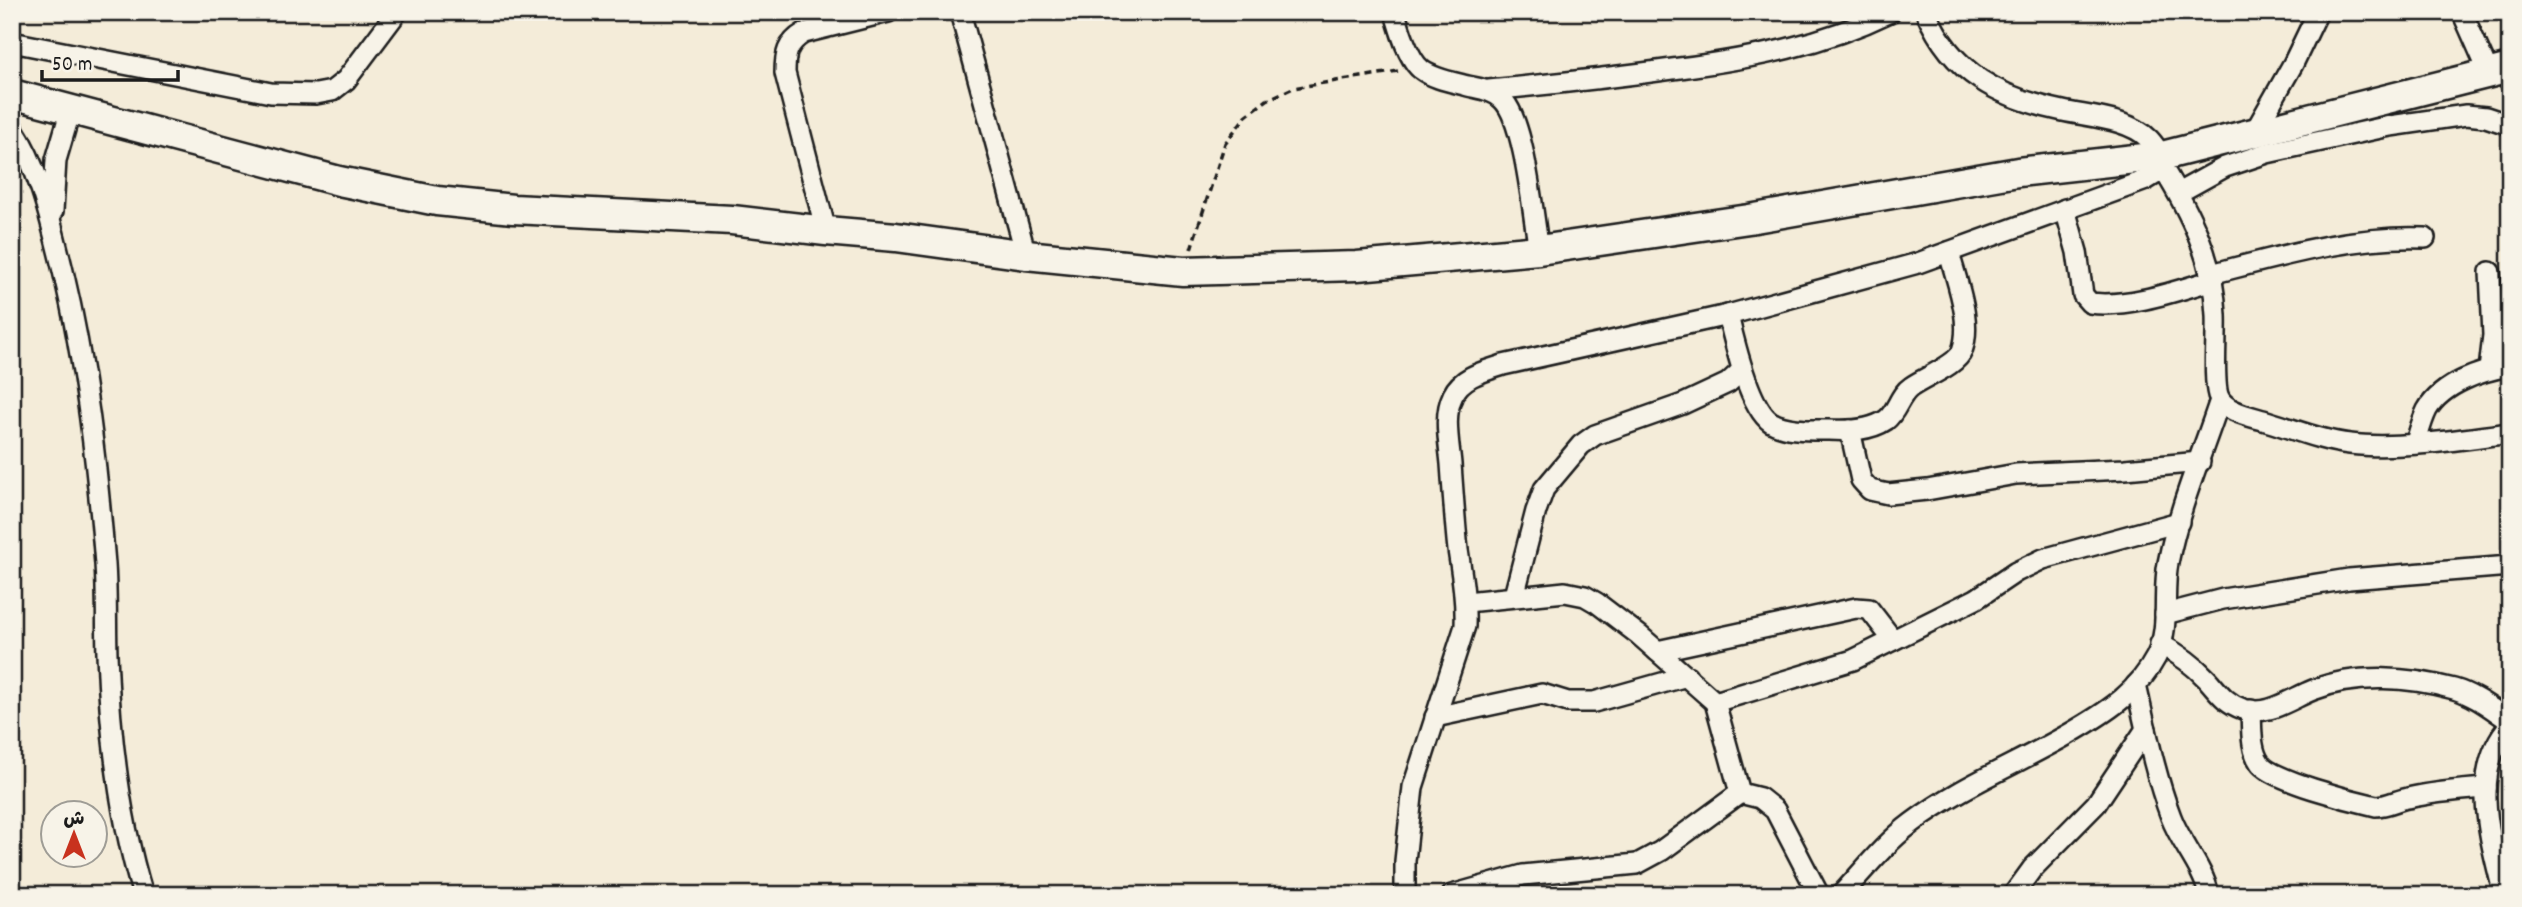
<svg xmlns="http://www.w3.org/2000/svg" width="2522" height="907" viewBox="0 0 2522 907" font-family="Dekko,'Playpen Sans Arabic',sans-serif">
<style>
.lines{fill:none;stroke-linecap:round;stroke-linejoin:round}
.street-casing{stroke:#1c1c1c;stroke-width:24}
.secondary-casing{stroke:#1c1c1c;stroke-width:33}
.path{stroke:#1c1c1c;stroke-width:3.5;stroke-dasharray:7 5;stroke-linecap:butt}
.street{stroke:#f7f3e8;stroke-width:19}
.secondary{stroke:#f7f3e8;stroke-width:28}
</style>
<rect width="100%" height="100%" fill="#f4ecd9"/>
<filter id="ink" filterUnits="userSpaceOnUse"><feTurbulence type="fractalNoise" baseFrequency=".0143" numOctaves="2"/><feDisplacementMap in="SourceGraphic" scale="14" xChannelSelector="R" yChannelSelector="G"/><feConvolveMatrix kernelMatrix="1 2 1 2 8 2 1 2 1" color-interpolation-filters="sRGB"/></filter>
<g filter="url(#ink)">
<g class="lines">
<g class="street-casing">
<g id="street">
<polyline points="960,12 1026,255"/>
<path d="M1395 12C1399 28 1409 61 1422 70 1434 79 1453 82 1468 86 1480 89 1492 90 1502 99 1525 120 1533 218 1539 250"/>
<polyline points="2462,12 2489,73"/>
<polyline points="12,42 271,93 316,94 332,91 346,80 397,12"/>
<path d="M1489 90C1553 84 1616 77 1680 68 1754 58 1822 45 1890 12"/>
<path d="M12 127C40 169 51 222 63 271 86 367 97 466 105 564 107 594 106 625 107 654 110 736 119 817 143 895"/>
<polyline points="2254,133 2293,64 2318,12"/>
<path d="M2162 167C2190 212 2214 260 2216 315 2217 335 2213 378 2218 395 2223 411 2249 416 2263 420 2291 428 2321 441 2350 444 2399 450 2461 439 2510 433"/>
<polyline points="2178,193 2225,167 2267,153 2390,126 2466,115 2486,117 2510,125"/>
<path d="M2065 209 2077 252 2083 295 2090 303C2128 308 2176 291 2213 280"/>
<polyline points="53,211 56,160 71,109"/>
<path d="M826 231 785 73C785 54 787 43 804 33L888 12"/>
<path d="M2211 274C2281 256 2352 235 2425 238"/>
<path d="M1728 315C1734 341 1749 407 1771 422 1787 431 1811 430 1829 430 1847 431 1870 431 1886 420 1897 412 1899 395 1911 387 1925 377 1957 365 1962 351 1973 320 1956 281 1949 252"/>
<polyline points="2489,370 2493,335 2490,272"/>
<polyline points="1850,430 1861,480 1870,490 1888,494 1927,490 2016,474 2125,469 2200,462"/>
<path d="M2416 442C2419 432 2422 420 2427 410 2443 383 2481 371 2510 366"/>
<polyline points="1514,596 1536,511 1544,489 1581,445 1595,435 1683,404 1728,383 1741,371"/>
<polyline points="1466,602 1565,592 1585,596 1597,603 1639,635 1715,702 1740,793 1760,798 1775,810 1819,895"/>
<polyline points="2165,614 2223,599 2349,579 2510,566"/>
<path d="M2160 644C2177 653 2193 664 2207 679 2218 691 2225 703 2243 709 2268 717 2290 699 2313 690 2356 673 2410 677 2454 689 2475 695 2492 709 2510 721"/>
<polyline points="1657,651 1856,608 1869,609 1893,640"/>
<path d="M2136 685C2146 729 2155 775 2171 817 2181 844 2203 867 2209 895"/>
<polyline points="1715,702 1853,660 1976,599 2016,572 2043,559 2179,522"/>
<path d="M2251 710C2252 727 2250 749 2260 763 2270 780 2354 801 2376 806 2388 806 2396 800 2408 798 2433 792 2459 790 2486 788"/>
<polyline points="1435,717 1542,694 1568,702 1594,702 1687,676"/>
<path d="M1405 895V861L1413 787 1465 626C1466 600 1462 576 1458 550 1455 522 1453 493 1451 464 1449 442 1443 415 1453 395 1462 376 1485 371 1503 365L1728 315 1918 263 2146 180 2159 172 2162 156C2158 151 2154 144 2149 139 2129 119 2090 117 2063 111 2000 98 1952 74 1926 12"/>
<polyline points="1452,895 1523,875 1637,864 1661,851 1740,793"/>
<path d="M1841 895C1864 870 1885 843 1912 823 1963 784 2025 761 2079 728 2111 709 2138 691 2156 657 2171 629 2162 593 2168 563 2179 507 2202 454 2220 400"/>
<polyline points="2013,895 2032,869 2096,804 2146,729"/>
<path d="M2504 895C2491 841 2468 771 2510 725"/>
</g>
</g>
<g class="secondary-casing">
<polyline id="secondary" points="12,94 339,181 437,201 513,209 732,220 826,231 896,237 1026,255 1183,271 1357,266 1539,250 1749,219 2018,172 2162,156 2510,68"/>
</g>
<polyline class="path" points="1191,249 1225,143 1246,116 1267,100 1293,88 1398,71"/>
<use href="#street" class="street"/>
<use href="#secondary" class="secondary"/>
</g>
</g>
<rect width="2522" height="907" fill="none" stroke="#f7f3e8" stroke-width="42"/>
<rect x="21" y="21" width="2480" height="865" fill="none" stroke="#1c1c1c" stroke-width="2.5" filter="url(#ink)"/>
<g transform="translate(74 834)"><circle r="33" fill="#f7f3e8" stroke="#9f9d96" stroke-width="2"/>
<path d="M0-5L12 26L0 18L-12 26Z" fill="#c8321e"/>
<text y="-10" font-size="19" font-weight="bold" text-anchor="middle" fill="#1c1c1c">ش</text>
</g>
<path d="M42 70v10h136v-10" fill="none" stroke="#1c1c1c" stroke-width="3.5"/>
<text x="52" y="70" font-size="21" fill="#1c1c1c" stroke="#f7f3e8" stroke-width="5" paint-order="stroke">50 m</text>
</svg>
